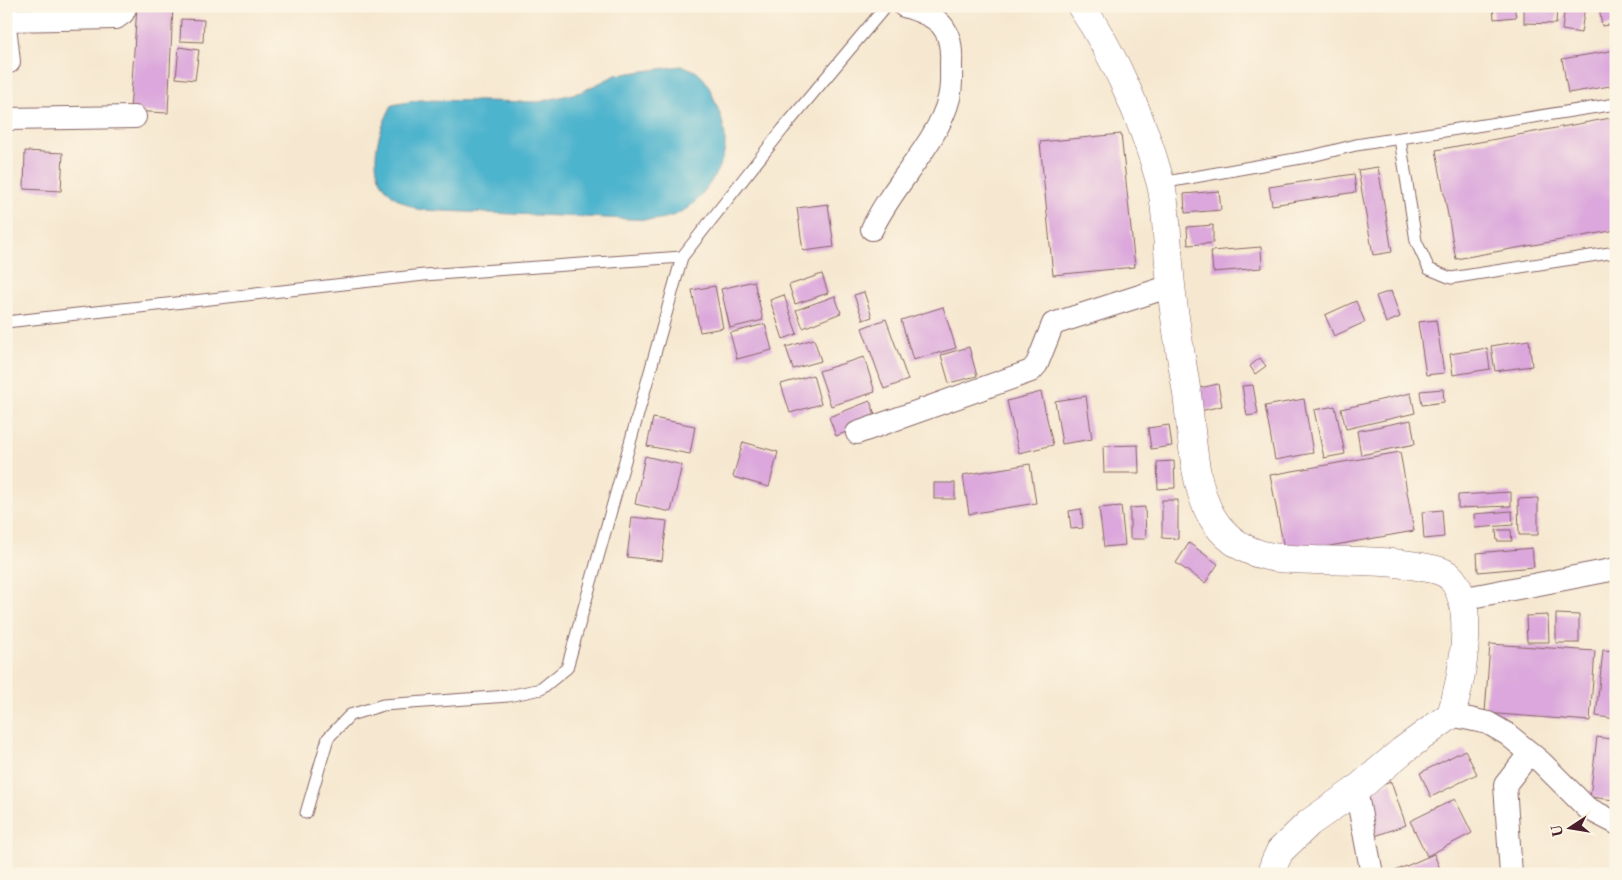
<svg xmlns="http://www.w3.org/2000/svg" width="1622" height="880" viewBox="0 0 1622 880" font-family="'Libre Caslon Text',serif">
<style>
.water{fill:#4eb4cd;stroke:#4c6a7c}
.building{fill:#dba7dc}
.lines{fill:none;stroke-linecap:round;stroke-linejoin:round}
.service-casing{stroke:#866565;stroke-width:13}
.minor-casing{stroke:#866565;stroke-width:24}
.tertiary-casing{stroke:#866565;stroke-width:29}
.service{stroke:#fff;stroke-width:11}
.minor{stroke:#fff;stroke-width:22}
.tertiary{stroke:#fff;stroke-width:28}
</style>
<rect width="100%" height="100%" fill="#fcf5e5"/>
<filter id="ink" filterUnits="userSpaceOnUse"><feTurbulence type="fractalNoise" baseFrequency=".02" numOctaves="2"/><feDisplacementMap in="SourceGraphic" scale="10" xChannelSelector="R" yChannelSelector="G"/><feConvolveMatrix kernelMatrix="1 2 1 2 8 2 1 2 1" color-interpolation-filters="sRGB"/></filter>
<filter id="wash" filterUnits="userSpaceOnUse"><feTurbulence type="fractalNoise" baseFrequency=".0096" numOctaves="4" result="noise"/><feDisplacementMap in="SourceGraphic" scale="20" xChannelSelector="R" yChannelSelector="G"/><feGaussianBlur stdDeviation="1.12" result="paint"/><feColorMatrix in="noise" values="0 0 0 0 0 0 0 0 0 0 0 0 0 0 0 0 0 1.4 0 .05"/><feComposite in="paint" operator="in"/></filter>
<g filter="url(#wash)">
<rect width="100%" height="100%" fill="#f6e8d0"/>
<path class="water" d="M681 66C701 70 707 81 714 99 720 113 726 129 725 144 725 164 703 198 686 209 676 216 666 218 654 220L419 210C409 205 397 200 389 192 365 168 379 130 392 105L420 100 539 102 581 92 616 75Z"/>
<g id="blocks">
<g class="building">
<polygon points="13,6 99,6 99,12 14,13"/>
<polygon points="137,6 173,6 168,113 130,111"/>
<polygon points="1493,6 1514,6 1516,17 1494,19"/>
<polygon points="1524,6 1557,6 1556,24 1524,23"/>
<polygon points="1565,6 1585,6 1581,33 1562,30"/>
<polygon points="1599,6 1616,6 1616,24 1602,26"/>
<polygon points="181,19 204,20 203,42 180,41"/>
<polygon points="179,47 199,50 195,80 176,78"/>
<polygon points="1616,50 1616,85 1568,93 1562,59"/>
<polygon points="1616,117 1616,230 1456,259 1436,150"/>
<polygon points="1121,134 1135,267 1053,275 1040,142"/>
<polygon points="25,151 63,153 61,191 24,189"/>
<polygon points="1378,167 1392,252 1373,255 1358,170"/>
<polygon points="1354,174 1356,192 1272,205 1269,187"/>
<polygon points="1219,191 1221,210 1185,213 1184,194"/>
<polygon points="828,204 834,247 803,251 797,208"/>
<polygon points="1213,225 1213,243 1188,245 1187,227"/>
<polygon points="1261,247 1262,268 1213,272 1211,251"/>
<polygon points="822,274 828,293 795,304 789,285"/>
<polygon points="754,281 763,320 730,328 721,289"/>
<polygon points="715,286 723,328 700,332 692,290"/>
<polygon points="1391,291 1400,317 1386,323 1376,296"/>
<polygon points="864,292 872,317 863,320 854,295"/>
<polygon points="784,295 797,334 783,339 770,300"/>
<polygon points="835,296 841,313 803,328 796,310"/>
<polygon points="1356,301 1365,322 1334,336 1325,315"/>
<polygon points="943,307 956,348 913,360 901,320"/>
<polygon points="886,319 908,380 884,389 862,328"/>
<polygon points="1436,320 1444,373 1426,375 1418,322"/>
<polygon points="765,324 772,350 737,359 730,333"/>
<polygon points="814,339 821,361 793,369 786,347"/>
<polygon points="1529,340 1532,366 1495,371 1491,346"/>
<polygon points="969,347 977,376 949,383 941,355"/>
<polygon points="1487,348 1490,369 1453,375 1450,354"/>
<polygon points="864,357 875,392 831,406 819,371"/>
<polygon points="1260,358 1266,366 1255,374 1250,366"/>
<polygon points="813,375 821,404 790,413 781,384"/>
<polygon points="1218,384 1222,406 1200,411 1195,389"/>
<polygon points="1253,385 1258,414 1247,416 1242,386"/>
<polygon points="1443,389 1444,402 1422,405 1420,391"/>
<polygon points="1041,392 1053,445 1019,453 1007,401"/>
<polygon points="1411,393 1415,413 1346,429 1341,409"/>
<polygon points="1086,396 1092,439 1062,444 1055,401"/>
<polygon points="1304,399 1313,453 1275,460 1265,406"/>
<polygon points="870,401 877,420 836,436 829,417"/>
<polygon points="1335,406 1345,454 1324,458 1314,410"/>
<polygon points="653,418 695,426 690,454 647,446"/>
<polygon points="1411,420 1415,444 1361,455 1357,431"/>
<polygon points="1169,425 1172,446 1151,449 1148,428"/>
<polygon points="743,442 778,452 769,487 733,477"/>
<polygon points="1138,445 1139,473 1104,473 1103,446"/>
<polygon points="1400,452 1414,531 1285,554 1270,475"/>
<polygon points="645,456 682,465 671,512 635,504"/>
<polygon points="1174,461 1175,488 1158,489 1157,462"/>
<polygon points="1030,464 1036,503 969,514 963,475"/>
<rect x="934" y="483" width="21" height="16"/>
<polygon points="1511,492 1511,506 1458,508 1458,495"/>
<polygon points="1538,498 1538,535 1519,535 1518,499"/>
<polygon points="1162,500 1178,500 1178,539 1162,538"/>
<polygon points="1121,506 1125,545 1104,547 1099,508"/>
<polygon points="1145,507 1146,539 1130,539 1130,508"/>
<polygon points="1081,509 1083,528 1071,529 1069,511"/>
<polygon points="1442,510 1444,537 1424,539 1422,512"/>
<polygon points="1512,511 1513,525 1475,528 1474,514"/>
<polygon points="632,517 667,521 662,561 627,557"/>
<polygon points="1496,530 1511,530 1512,541 1497,541"/>
<polygon points="1189,543 1218,564 1205,583 1176,563"/>
<polygon points="1532,548 1534,567 1478,572 1477,553"/>
<polygon points="1556,614 1579,615 1579,643 1556,643"/>
<polygon points="1548,615 1549,642 1527,642 1526,616"/>
<polygon points="1490,644 1595,651 1590,721 1485,713"/>
<polygon points="1603,650 1616,651 1616,719 1596,716"/>
<polygon points="1597,737 1616,740 1614,800 1590,797"/>
<polygon points="1465,750 1477,774 1431,797 1420,773"/>
<polygon points="1391,782 1406,825 1375,836 1360,793"/>
<polygon points="1455,799 1472,833 1427,856 1410,821"/>
<polygon points="1434,854 1442,874 1388,874"/>
<polygon points="1599,870 1599,874 1573,874 1573,871"/>
</g>
</g>
</g>
<g filter="url(#ink)">
<use href="#blocks" fill-opacity="0" stroke="#866565" stroke-width="1"/>
<g class="lines">
<g class="service-casing">
<g id="service">
<polyline points="1400,139 1416,241 1429,269 1451,278 1616,252"/>
<polyline points="1161,183 1312,156 1356,145 1616,104"/>
<polyline points="6,322 424,275 682,257"/>
<polyline points="306,813 328,738 350,715 383,705 508,696 541,689 567,668 682,257 783,129 886,6"/>
</g>
</g>
<g class="minor-casing">
<g id="minor">
<polyline points="6,20 116,18 123,13 126,6"/>
<polyline points="6,34 9,62"/>
<polyline points="6,119 135,117"/>
<path d="M872 229C892 185 938 143 949 98 952 87 951 74 951 63 953 26 938 16 904 6"/>
<polyline points="857,433 1031,371 1037,364 1053,324 1171,286"/>
<polyline points="1461,599 1616,569"/>
<polyline points="1451,715 1488,723 1507,734 1541,762 1587,808 1616,823"/>
<polyline points="1356,790 1372,874"/>
<polyline points="1511,874 1505,785 1530,753"/>
</g>
</g>
<g class="tertiary-casing">
<path id="tertiary" d="M1081 6C1116 57 1143 121 1160 181 1167 205 1167 247 1170 274 1173 314 1181 354 1187 394 1192 431 1193 486 1212 517 1223 536 1242 550 1263 555 1280 560 1298 559 1315 560 1350 561 1387 560 1422 567 1432 569 1445 570 1452 579 1477 609 1461 682 1451 715L1402 751 1356 790 1309 823 1280 851 1274 864 1273 874"/>
</g>
<use href="#service" class="service"/>
<use href="#minor" class="minor"/>
<use href="#tertiary" class="tertiary"/>
</g>
</g>
<rect width="1622" height="880" fill="none" stroke="#fcf5e5" stroke-width="25"/>
<g transform="translate(1570 828) rotate(258)" stroke="#fcf5e5" stroke-width="4" paint-order="stroke">
<path d="M0-4L9 19L0 12L-9 19Z" fill="#4a1f2b"/>
<text y="-8" font-size="14" font-weight="bold" text-anchor="middle" fill="#4a1f2b">U</text>
</g>
</svg>
